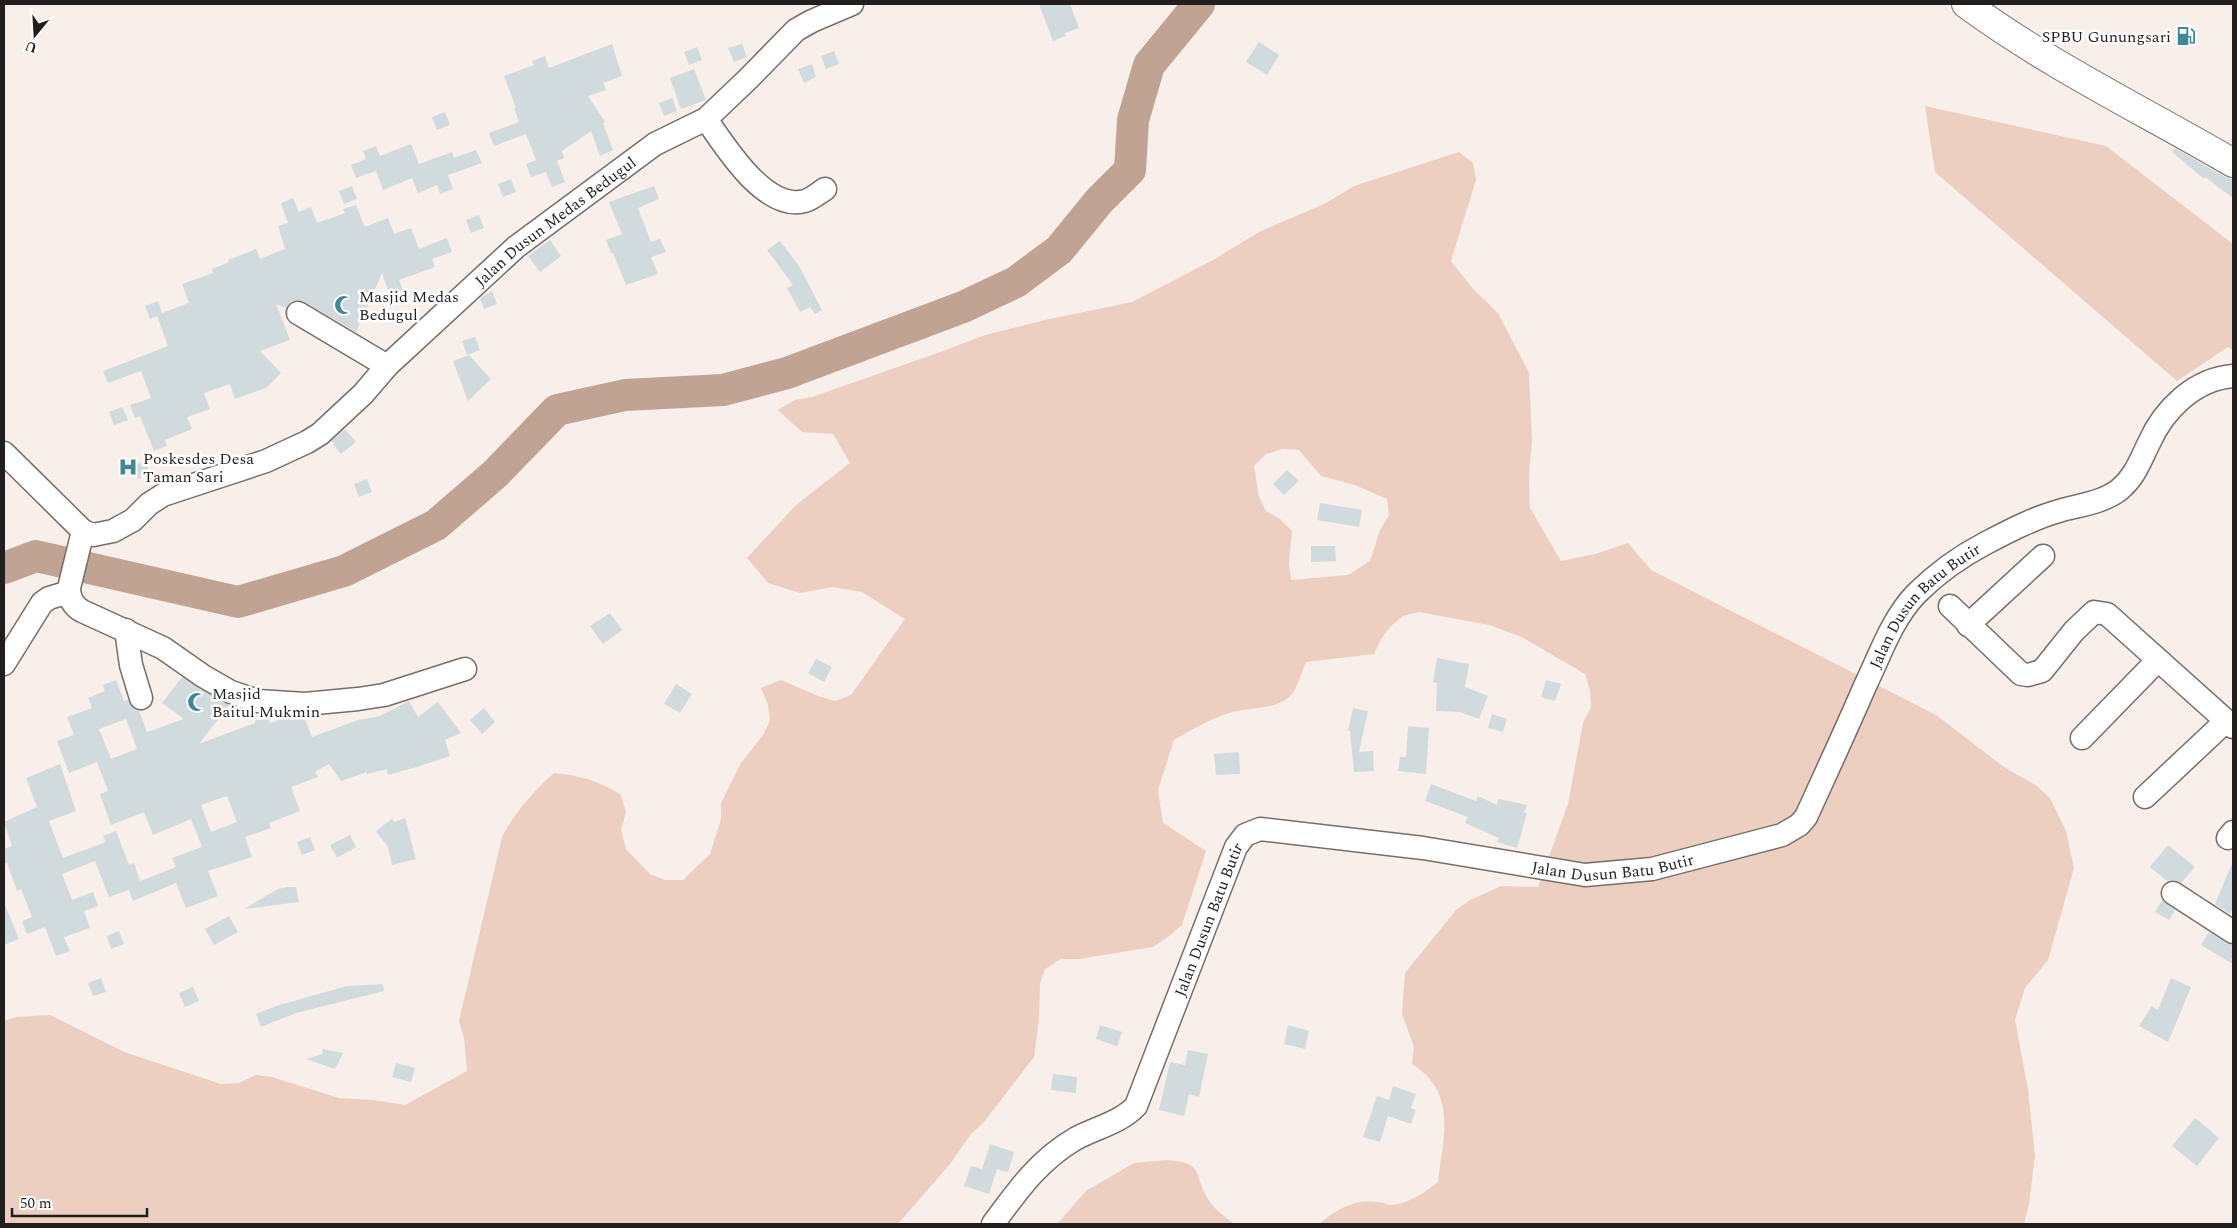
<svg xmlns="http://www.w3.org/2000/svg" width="2237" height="1228" viewBox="0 0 2237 1228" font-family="Spectral,serif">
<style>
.green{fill:#eccfc0;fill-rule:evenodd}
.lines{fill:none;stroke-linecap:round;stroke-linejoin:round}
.river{stroke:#c1a394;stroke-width:32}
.building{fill:#d1dadc;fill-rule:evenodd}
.minor-casing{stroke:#756e6a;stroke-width:25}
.major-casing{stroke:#756e6a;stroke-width:30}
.minor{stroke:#fff;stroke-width:22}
.major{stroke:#fff;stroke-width:28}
.labels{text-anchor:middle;stroke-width:5;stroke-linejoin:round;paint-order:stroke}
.poi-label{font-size:16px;fill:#211e1d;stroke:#fff;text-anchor:start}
.street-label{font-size:16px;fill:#211e1d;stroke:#fff}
</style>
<rect width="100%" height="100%" fill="#f8efeb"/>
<g class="green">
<polygon points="1925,106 2106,146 2233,244 2233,350 2228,347 2177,381 1935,172"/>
<path d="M1459 152 1473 163 1476 180 1451 261 1474 290 1498 313 1529 373 1532 440 1529 474 1530 508 1561 561 1595 554 1628 543 1651 570 1936 715 2004 767 2037 786 2050 798 2066 831 2074 868 2048 960 2025 988 2015 1020 2028 1089 2035 1156 2029 1204 2024 1224H1319C1336 1210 1355 1198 1378 1202 1383 1202 1389 1206 1393 1205 1409 1203 1426 1192 1438 1182 1443 1137 1458 1093 1412 1064L1414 1047 1402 1014 1405 973 1456 910 1470 900 1501 886 1538 887 1568 804 1583 723 1591 707 1590 690 1585 674 1522 637 1489 625 1419 612 1403 616 1391 626 1381 639 1374 654 1306 662C1302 670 1297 689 1292 694 1276 712 1247 706 1226 714 1208 720 1191 730 1174 740L1158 790 1163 823 1206 851 1182 925 1168 937 1153 947 1079 959H1061L1045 969 1040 984 1039 1019 1034 1057 984 1122 971 1134 950 1164 898 1224H4V1021L16 1017 50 1015 124 1052 221 1084 239 1083 256 1075 272 1077 339 1098 373 1100 405 1105 467 1071 464 1038 459 1021 502 837C514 813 534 791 554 773 578 775 600 781 621 795L626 812 621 830 626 849 650 874 665 880H683L710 854 721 819V803L741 763 763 735 770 721 768 705 761 688 781 680 818 696 835 701 851 695 905 619 862 592 832 587 800 593 768 583 747 558 796 505 850 463 833 434 802 432 778 410 795 400 812 397 946 350 985 335 1045 320 1132 302 1213 260 1259 232 1326 203 1354 186ZM1282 449 1299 450 1321 476 1355 485 1387 499 1389 515 1380 530 1370 561 1348 575 1291 580 1289 563 1292 531 1280 519 1266 511 1259 497 1254 466 1266 454Z"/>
<path d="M1166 1160C1205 1162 1193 1174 1208 1199 1214 1209 1225 1217 1234 1224H1057L1086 1191 1134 1163Z"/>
</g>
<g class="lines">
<polyline class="river" points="4,568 36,556 238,602 344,571 436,525 495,474 557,410 625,395 723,390 787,373 963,307 1016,282 1059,250 1099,201 1130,170 1133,120 1149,65 1199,4"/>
</g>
<g class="building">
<polygon points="1039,4 1070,4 1079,28 1065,33 1066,36 1053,41"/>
<polygon points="1259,42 1279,55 1267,75 1246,62"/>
<polygon points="612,44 622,76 603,83 606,90 588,96 605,122 603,123 613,150 600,156 591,131 562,151 564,158 557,161 565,182 552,187 546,172 531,177 526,164 536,160 526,134 494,146 489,133 519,122 514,108 516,108 504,76 534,65 532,61 545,56 549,68"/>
<polygon points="742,44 747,57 734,62 728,48"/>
<polygon points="697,47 702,60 689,65 684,52"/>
<polygon points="834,51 839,64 826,69 821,56"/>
<polygon points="812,64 816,77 804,83 798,69"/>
<polygon points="694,69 706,100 681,109 670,78"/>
<polygon points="672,98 677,111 664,116 659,103"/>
<polygon points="445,112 450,125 437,130 432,117"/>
<polygon points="411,144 419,164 452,152 454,158 476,150 482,163 448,175 453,189 440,194 437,185 418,193 412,178 383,190 376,171 356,178 351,165 366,159 363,151 376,146 380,156"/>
<polygon points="2175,148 2225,177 2233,179 2233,198 2205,177 2204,179 2172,152"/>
<polygon points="511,179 516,192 503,197 498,184"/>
<polygon points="352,186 357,199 344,204 339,191"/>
<polygon points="654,186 659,199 638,208 651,242 660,239 666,252 651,257 658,274 626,285 613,253 611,253 606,240 622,234 609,202"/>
<polygon points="293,198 299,212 311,207 317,223 345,213 343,209 356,205 365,227 388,218 394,234 411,228 419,249 447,238 452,252 432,259 435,267 399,280 403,290 390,295 382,273 356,332 304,302 292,301 286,308 276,304 290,340 260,351 281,373 266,388 235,399 230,384 204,393 210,409 187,417 192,429 165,440 167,446 154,451 140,416 135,418 130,405 151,398 141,371 108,383 103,371 168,346 157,316 150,319 145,306 158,301 162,313 189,303 182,284 213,273 212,269 229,262 228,260 256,249 260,259 285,249 278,226 288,223 281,203"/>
<polygon points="479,215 484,228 471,233 466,220"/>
<polygon points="550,240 561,256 540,272 528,256"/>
<polygon points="780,241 799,266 822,310 815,314 810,307 800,312 787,288 793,285 767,250"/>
<polygon points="492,291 497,304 484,309 480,298"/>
<polygon points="475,337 480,350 467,355 462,341"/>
<polygon points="469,355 491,379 468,401 453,361"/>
<polygon points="122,407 128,420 114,425 109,412"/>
<polygon points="345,429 356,442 341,454 331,441"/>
<polygon points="145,461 150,474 138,479 133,466"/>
<polygon points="1287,470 1299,481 1284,495 1273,484"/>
<polygon points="367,479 372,492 359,497 354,484"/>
<polygon points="1320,503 1362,510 1359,527 1317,520"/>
<polygon points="1311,546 1335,546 1336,561 1311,562"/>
<polygon points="610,613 622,630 603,644 590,626"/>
<polygon points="1437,658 1469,664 1465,687 1488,696 1479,719 1460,712 1436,711 1437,683 1433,682"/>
<polygon points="816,659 832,667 824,682 808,673"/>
<path d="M182 677 229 705 199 744 255 723V721L268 716 270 723 289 716 304 717 312 737 358 720 380 716 409 701 418 717 438 702 461 733 445 740 450 756 420 766 388 775 387 769 367 774V772L341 781 329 764 315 772 318 777 291 787 300 811 269 823 271 828 245 837 252 857 208 871 218 896 186 908 176 883 133 901 129 890 109 897 95 861 62 874 72 900 93 892 98 906 84 911 90 928 64 937 70 951 56 956 45 927 27 934 22 921 32 917 21 889 17 891 7 863 4 864V849L12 846 4 822 37 807 26 778 60 764 76 811 49 821 63 858 106 842 103 836 116 831 129 865 134 863 140 881 176 867 172 858 202 847 191 819 153 835 144 812 111 825 100 794 108 791 97 762 69 773 57 741 74 735 67 717 92 708 88 698 105 691 103 685 116 680 124 701 128 700 132 707 139 711 147 732 184 719 162 703ZM126 719 137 749 111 759 99 729ZM227 796 237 822 211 832 201 805Z"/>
<polygon points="1546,680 1561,684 1555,701 1541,697"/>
<polygon points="676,684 692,694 680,713 664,704"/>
<polygon points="484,708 495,722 482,734 470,720"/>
<polygon points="1353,708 1368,711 1359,752 1373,751 1374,771 1354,772 1350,731 1348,731"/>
<polygon points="1492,714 1507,719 1503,732 1488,728"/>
<polygon points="1408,726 1429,728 1426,774 1398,771 1400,757 1406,757"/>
<polygon points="1239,752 1240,774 1216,775 1214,754"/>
<polygon points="1431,784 1476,801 1478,796 1497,805 1498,799 1527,805 1524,812 1527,813 1517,848 1497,842 1499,838 1465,823 1468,817 1425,801"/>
<polygon points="405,818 416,859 392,865 388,847 376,831 392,819 394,822"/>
<polygon points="350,835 356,847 337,858 330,845"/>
<polygon points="310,837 315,850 302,855 297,842"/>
<polygon points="2168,845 2195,867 2181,883 2174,880 2167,881 2150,867"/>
<polygon points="2233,861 2233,906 2230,914 2215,904"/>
<polygon points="288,887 296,887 299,902 244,909 278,889"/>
<polygon points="2162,900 2175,910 2169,920 2155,912"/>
<polygon points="4,902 19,939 4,945"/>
<polygon points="229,916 238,932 214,945 205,929"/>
<polygon points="119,931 124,944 111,949 107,936"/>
<polygon points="2209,932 2226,943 2233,945 2233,964 2201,945"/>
<polygon points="101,978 106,992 93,996 88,983"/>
<polygon points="2171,978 2191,987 2168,1042 2139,1026 2152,1006 2158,1010"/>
<polygon points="383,984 384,991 296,1013 261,1027 256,1014 276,1006 347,986"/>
<polygon points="193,987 199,1001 185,1007 179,993"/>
<polygon points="1100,1025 1122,1032 1117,1046 1096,1039"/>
<polygon points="1288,1025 1309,1031 1305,1049 1284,1044"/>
<polygon points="322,1049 343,1053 335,1069 306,1059 323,1054"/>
<polygon points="1188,1050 1208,1054 1199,1097 1189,1094 1184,1116 1159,1110 1170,1062 1185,1065"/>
<polygon points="396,1063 415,1068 411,1082 392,1077"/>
<polygon points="1053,1074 1077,1077 1076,1093 1051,1090"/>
<polygon points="1393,1086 1416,1094 1411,1108 1416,1110 1411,1124 1388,1116 1380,1142 1363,1137 1377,1096 1389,1100"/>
<polygon points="2195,1118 2219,1138 2197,1166 2172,1146"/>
<polygon points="990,1144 1014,1152 1008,1172 997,1169 989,1194 964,1186 971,1166 982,1169"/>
</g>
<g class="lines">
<g class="minor-casing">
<g id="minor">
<path d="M706 119C725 146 765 212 805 201 812 199 819 193 825 189"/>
<polyline points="298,313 387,366"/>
<path id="s1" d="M4 453 83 531 93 535 113 531 133 520 149 504 163 495 266 461 307 442 320 434 363 394 387 366 516 247 655 144 706 119 748 79 796 30 812 21 852 4"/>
<path d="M83 531 69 588C69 598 73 606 82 611L163 648 203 676 231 692 258 701 305 704 358 699 384 695 465 669"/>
<polyline points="1950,606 2021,674 2028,675 2042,671 2074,631 2094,612 2107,614 2233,727"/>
<polyline points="1968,625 2043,556"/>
<polyline points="126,630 131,665 141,698"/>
<polyline points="4,664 42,603 49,598 69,592"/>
<polyline points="2082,738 2158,660"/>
<polyline points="2145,797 2226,721"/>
<polyline points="2228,838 2233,832"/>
<polyline points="2173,893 2233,932"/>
<path id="s2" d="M993 1224C1018 1190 1038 1161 1075 1139 1095 1128 1120 1123 1136 1106L1236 847 1245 835 1260 829 1423 848 1585 875 1652 869 1782 835 1799 825 1806 817C1826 773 1846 730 1865 686 1880 655 1892 619 1916 594 1936 574 1961 556 1986 543 2009 531 2034 518 2059 511 2079 505 2102 503 2119 490 2135 477 2140 461 2149 443 2164 409 2195 379 2233 376"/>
</g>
</g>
<g class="major-casing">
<path id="major" d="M1966 4C2049 65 2144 111 2233 163"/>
</g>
<use href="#minor" class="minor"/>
<use href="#major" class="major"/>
</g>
<defs>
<g id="fuel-bare" transform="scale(1.5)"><path d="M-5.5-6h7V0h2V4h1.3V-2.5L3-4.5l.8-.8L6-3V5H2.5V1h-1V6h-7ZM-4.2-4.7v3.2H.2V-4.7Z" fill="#428694" stroke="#fff" stroke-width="2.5" paint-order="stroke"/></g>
<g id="mosque-bare" transform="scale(1.5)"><path d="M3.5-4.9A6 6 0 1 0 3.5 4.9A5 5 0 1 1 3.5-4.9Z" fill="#428694" stroke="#fff" stroke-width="2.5" paint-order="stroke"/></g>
<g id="hospital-bare" transform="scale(1.5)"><path d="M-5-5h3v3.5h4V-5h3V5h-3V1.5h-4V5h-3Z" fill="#428694" stroke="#fff" stroke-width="2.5" paint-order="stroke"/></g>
</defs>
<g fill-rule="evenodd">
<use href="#fuel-bare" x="2186" y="36"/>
<use href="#mosque-bare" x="344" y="305"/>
<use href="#hospital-bare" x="128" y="467"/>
<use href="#mosque-bare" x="197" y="702"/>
</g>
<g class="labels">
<g class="poi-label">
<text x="2171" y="42" text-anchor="end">SPBU Gunungsari</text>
<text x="359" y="302">Masjid Medas<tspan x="359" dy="18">Bedugul</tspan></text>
<text x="143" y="464">Poskesdes Desa<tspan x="143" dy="18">Taman Sari</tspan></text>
<text x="212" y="699">Masjid<tspan x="212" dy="18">Baitul Mukmin</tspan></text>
</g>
<g class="street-label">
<text dy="6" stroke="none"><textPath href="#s1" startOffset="691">Jalan Dusun Medas Bedugul</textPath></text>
<text dy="6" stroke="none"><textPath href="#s2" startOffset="1304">Jalan Dusun Batu Butir</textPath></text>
<text dy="6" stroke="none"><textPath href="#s2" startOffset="854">Jalan Dusun Batu Butir</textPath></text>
<text dy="6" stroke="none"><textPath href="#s2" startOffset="389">Jalan Dusun Batu Butir</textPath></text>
</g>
</g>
<rect width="2237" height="1228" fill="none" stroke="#211e1d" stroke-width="10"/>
<g transform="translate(35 35) rotate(198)" stroke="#ffffff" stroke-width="4" paint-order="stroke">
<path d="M0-4L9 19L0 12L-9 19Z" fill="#211e1d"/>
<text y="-8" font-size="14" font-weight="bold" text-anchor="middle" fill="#211e1d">U</text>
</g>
<path d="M12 1208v8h135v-8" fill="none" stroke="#211e1d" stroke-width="2.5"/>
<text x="20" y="1208" font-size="15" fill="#211e1d" stroke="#ffffff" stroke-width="4" paint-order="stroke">50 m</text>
</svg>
